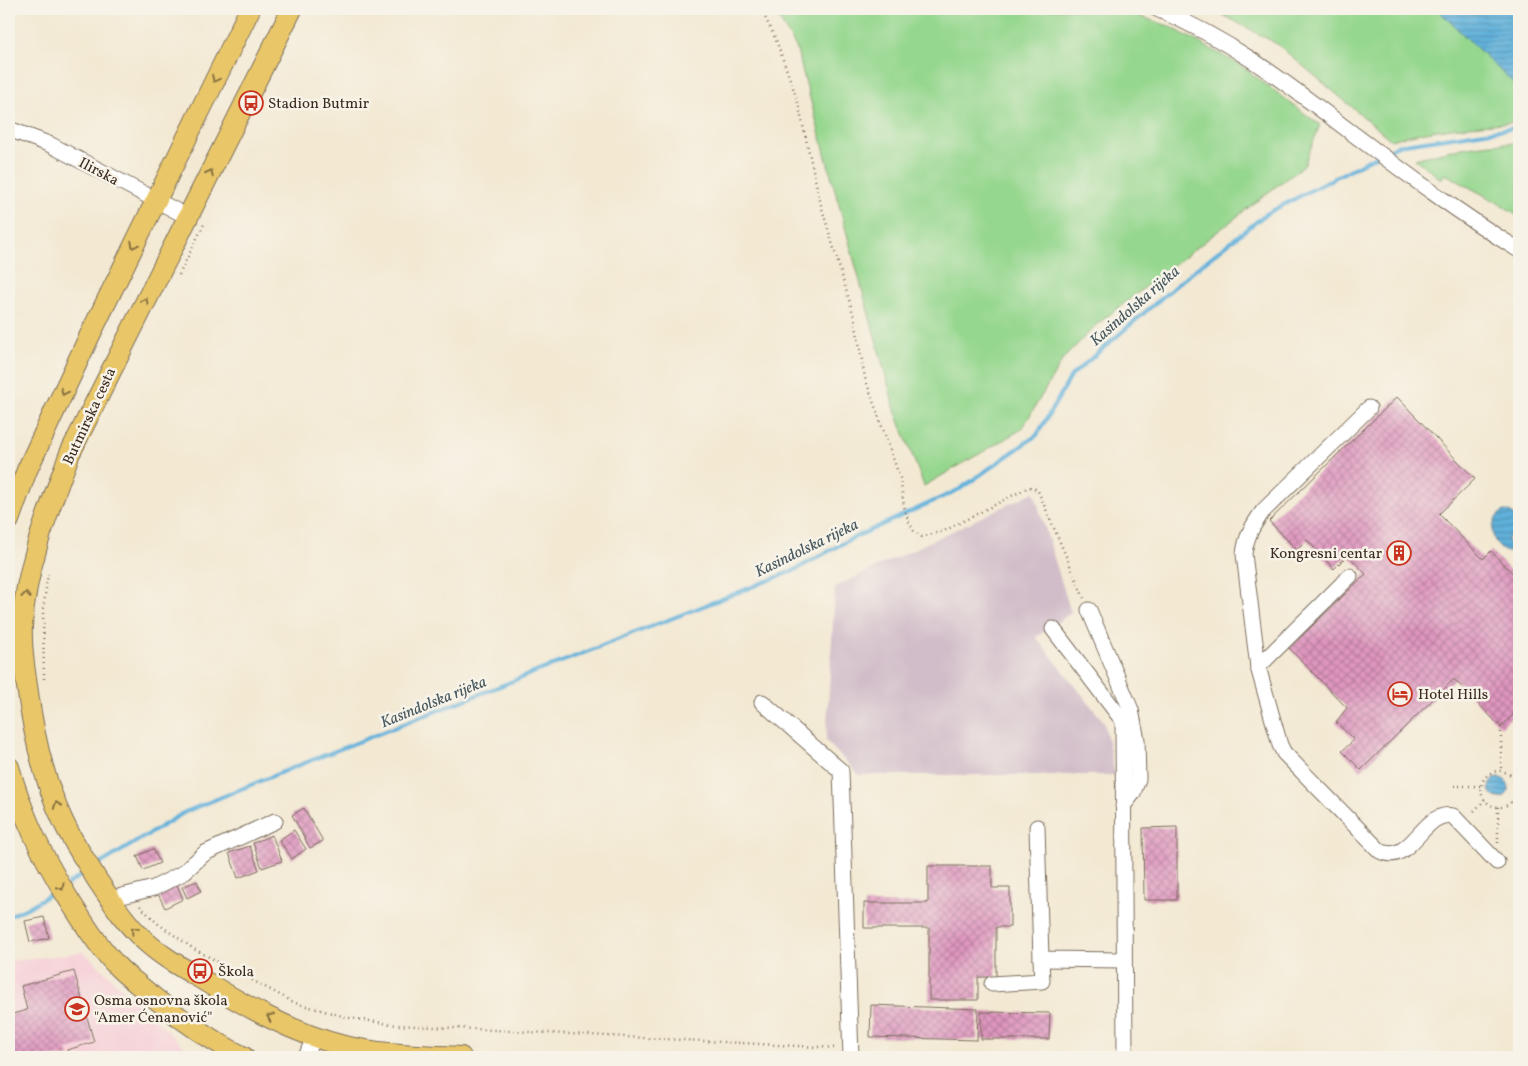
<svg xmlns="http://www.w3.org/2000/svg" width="1528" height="1066" viewBox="0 0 1528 1066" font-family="Vollkorn,serif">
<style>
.built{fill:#f6cfd7}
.industrial{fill:#d1bdc9}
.green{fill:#95d78e;stroke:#688056}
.water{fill:url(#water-rules);stroke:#4e6e7c}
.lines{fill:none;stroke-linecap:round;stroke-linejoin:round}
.stream{stroke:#60b1db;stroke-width:4}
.building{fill:url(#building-cross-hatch)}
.minor-casing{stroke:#7b6d5d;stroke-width:17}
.major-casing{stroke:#7b6d5d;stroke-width:22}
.path{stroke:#7b6d5d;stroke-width:2.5;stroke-dasharray:1 4;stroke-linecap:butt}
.minor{stroke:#fff;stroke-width:15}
.major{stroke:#e9c769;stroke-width:20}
.oneway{stroke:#897140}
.labels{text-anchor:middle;stroke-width:5;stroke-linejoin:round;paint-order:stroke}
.poi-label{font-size:15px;fill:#3b2a1e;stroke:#f7f3e8;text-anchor:start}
.street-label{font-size:15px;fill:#3b2a1e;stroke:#f7f3e8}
.water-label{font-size:16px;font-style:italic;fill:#485960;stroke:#f7f3e8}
</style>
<defs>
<pattern id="water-rules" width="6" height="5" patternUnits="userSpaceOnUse" patternTransform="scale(1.25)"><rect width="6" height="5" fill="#60b1db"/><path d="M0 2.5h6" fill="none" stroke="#5090b1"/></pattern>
<pattern id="building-cross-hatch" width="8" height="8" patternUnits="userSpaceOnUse" patternTransform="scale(1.25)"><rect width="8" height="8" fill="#df96bf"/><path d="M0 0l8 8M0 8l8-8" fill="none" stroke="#b67b9b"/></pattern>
</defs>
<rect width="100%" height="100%" fill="#f7f3e8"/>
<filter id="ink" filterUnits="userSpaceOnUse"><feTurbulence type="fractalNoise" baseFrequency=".02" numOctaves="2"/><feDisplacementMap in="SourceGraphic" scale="10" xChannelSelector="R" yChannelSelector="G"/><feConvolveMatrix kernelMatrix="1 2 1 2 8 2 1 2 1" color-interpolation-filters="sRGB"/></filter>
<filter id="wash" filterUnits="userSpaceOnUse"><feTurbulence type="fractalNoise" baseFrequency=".0096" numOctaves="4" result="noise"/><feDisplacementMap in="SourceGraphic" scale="20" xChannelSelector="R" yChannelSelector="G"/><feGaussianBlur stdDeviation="1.12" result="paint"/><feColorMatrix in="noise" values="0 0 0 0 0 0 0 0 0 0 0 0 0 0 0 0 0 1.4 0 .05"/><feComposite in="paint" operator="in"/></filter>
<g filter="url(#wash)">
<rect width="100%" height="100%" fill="#f3e9d3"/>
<polygon class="built" points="84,952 195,1057 9,1057 9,961"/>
<polygon class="industrial" points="1034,492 1071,613 1036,637 1104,722 1115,775 859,775 826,741 835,587"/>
<g class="green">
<polygon points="773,9 1117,9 1169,26 1240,65 1320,125 1304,165 1096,325 1063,359 1022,429 924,486 895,410 796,47"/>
<path d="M1212 9H1437L1519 88V122C1476 125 1433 128 1391 140L1277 44Z"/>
<path d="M1519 143V217L1502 205 1445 174 1441 179 1415 159C1448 150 1485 142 1519 143Z"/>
</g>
<g class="water">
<polygon points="1437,9 1519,9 1519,88 1511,81"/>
<path d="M1505 511C1514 512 1522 521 1515 530 1513 533 1509 535 1507 540L1509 544C1516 544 1517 540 1519 535V551C1515 551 1511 552 1507 552 1489 547 1488 516 1505 511Z"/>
<circle cx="1499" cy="788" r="10"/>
</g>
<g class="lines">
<g class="stream">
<polyline points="1385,152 1398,145 1519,127"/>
<polyline points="95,867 185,812 297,766 795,570 847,541 960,489 1037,435 1072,375 1187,276 1266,214 1376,156"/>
<polyline points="68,884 85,873"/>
<polyline points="9,916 27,908 57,890"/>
</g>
</g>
<g id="blocks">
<g class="building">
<polygon points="1397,397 1475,479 1439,514 1483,559 1491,551 1517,578 1519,575 1519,709 1501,727 1454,679 1361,770 1342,751 1354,740 1336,722 1347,708 1289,648 1366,574 1348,555 1334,569 1307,540 1297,550 1269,521"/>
<polygon points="304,808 323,841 310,848 292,815"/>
<polygon points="1177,827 1177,900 1144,900 1143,828"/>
<polygon points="294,830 306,849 292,859 279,840"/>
<polygon points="272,835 282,861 262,868 253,843"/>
<polygon points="250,846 259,870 238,878 229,853"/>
<polygon points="153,849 160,863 143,870 137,856"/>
<polygon points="928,866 992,866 992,888 1010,888 1010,927 996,927 996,977 978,977 978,1000 929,1000 929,928 864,928 864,903 928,903"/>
<polygon points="197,881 201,891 187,898 182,887"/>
<polygon points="177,885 183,899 165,908 158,894"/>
<polygon points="44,917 49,938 30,942 25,921"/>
<polygon points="74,971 94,1042 67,1050 69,1057 9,1057 9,1015 27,1010 21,986"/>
<polygon points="871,1005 978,1009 977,1040 870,1037"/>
<polygon points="981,1012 1050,1013 1049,1039 981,1039"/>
</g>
</g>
</g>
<g filter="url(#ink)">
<use href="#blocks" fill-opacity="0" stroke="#7b6d5d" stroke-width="1"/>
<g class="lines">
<g class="minor-casing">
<g id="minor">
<path d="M1157 9C1231 40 1285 82 1348 130 1404 172 1460 214 1519 250"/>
<polyline points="9,129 51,145 188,217"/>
<path d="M1350 576 1258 667 1280 745 1284 753 1380 851C1411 867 1423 809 1453 816L1497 862"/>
<polyline points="1089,610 1131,710 1137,740 1138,779 1133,793 1123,806"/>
<polyline points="1053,629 1123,721 1125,1057"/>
<path d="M1258 667 1244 554C1246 536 1253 525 1263 511L1369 408"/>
<polyline points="762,702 841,771 851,1057"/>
<polyline points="1037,827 1041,959 1124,960"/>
<polyline points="110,899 154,888 183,873 205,853 275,821"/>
<polyline points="992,984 1042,981 1041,959"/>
<polyline points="306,1057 314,1037"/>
</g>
</g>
<g class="major-casing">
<g id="major">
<path d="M292 9 70 453C49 509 26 565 22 625 21 645 24 667 27 686 33 732 43 779 63 821 72 841 85 859 96 878 110 899 125 923 144 940 160 955 179 966 198 977 243 1005 292 1033 344 1046 382 1055 423 1055 461 1057"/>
<polyline points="9,520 27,470 89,337 250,9"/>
<path d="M9 767C23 817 41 854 68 898 83 922 98 946 117 966 124 974 133 980 140 986 172 1013 207 1039 244 1057"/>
</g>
</g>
<g class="path">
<polyline points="761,9 776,40 797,99 821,205 855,320 865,378 900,478 904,506 908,520 914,531 922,537 944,531 1029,487 1034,488 1038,491 1084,598"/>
<polyline points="179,275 204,224"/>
<polyline points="44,679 43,611 48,574"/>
<polyline points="1501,727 1501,772"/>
<circle cx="1499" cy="789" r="18"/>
<polyline points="1454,786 1482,786"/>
<polyline points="1512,801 1519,808"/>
<polyline points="1474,811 1485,800"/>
<polyline points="1498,843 1498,807"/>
<polyline points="140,906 157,923 194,949 295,1003 350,1018 397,1025 837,1048"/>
<polyline points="865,1052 915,1057"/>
</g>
<use href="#minor" class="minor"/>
<use href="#major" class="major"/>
</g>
<defs><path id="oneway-chevron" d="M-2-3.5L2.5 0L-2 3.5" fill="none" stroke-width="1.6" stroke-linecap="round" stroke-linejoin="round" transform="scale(1.25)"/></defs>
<g class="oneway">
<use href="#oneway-chevron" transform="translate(215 79) rotate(116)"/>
<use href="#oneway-chevron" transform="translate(210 173) rotate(-63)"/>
<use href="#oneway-chevron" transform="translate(134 245) rotate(116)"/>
<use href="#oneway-chevron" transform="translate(145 301) rotate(-63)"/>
<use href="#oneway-chevron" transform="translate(64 392) rotate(115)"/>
<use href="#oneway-chevron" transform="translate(26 595) rotate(-83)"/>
<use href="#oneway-chevron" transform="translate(57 805) rotate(-111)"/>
<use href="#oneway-chevron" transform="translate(61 887) rotate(59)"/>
<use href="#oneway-chevron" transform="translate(134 930) rotate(-132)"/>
<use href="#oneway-chevron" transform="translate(270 1017) rotate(-155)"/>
</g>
</g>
<defs>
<g id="bus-ring" transform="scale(1.25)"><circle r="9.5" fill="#f7f3e8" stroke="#c8321e" stroke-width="1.5"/><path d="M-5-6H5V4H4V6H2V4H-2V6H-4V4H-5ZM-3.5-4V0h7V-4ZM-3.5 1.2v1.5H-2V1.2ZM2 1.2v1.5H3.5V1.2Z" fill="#c8321e"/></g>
<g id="building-ring" transform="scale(1.25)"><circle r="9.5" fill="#f7f3e8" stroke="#c8321e" stroke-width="1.5"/><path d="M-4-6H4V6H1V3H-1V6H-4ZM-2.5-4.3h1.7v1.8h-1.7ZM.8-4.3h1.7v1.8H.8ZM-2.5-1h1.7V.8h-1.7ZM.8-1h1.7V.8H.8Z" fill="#c8321e"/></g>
<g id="hotel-ring" transform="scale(1.25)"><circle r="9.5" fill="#f7f3e8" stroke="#c8321e" stroke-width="1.5"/><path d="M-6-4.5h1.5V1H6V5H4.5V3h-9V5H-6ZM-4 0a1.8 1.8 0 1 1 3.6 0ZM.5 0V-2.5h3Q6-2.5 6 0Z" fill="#c8321e"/></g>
<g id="school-ring" transform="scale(1.25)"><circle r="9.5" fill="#f7f3e8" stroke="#c8321e" stroke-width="1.5"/><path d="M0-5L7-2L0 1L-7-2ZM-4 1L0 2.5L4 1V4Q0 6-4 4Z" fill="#c8321e"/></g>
</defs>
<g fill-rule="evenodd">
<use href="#bus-ring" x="251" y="103"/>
<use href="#building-ring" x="1399" y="553"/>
<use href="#hotel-ring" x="1400" y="694"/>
<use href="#bus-ring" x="200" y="971"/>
<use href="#school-ring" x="77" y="1009"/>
</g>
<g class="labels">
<g class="poi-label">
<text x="268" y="108">Stadion Butmir</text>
<text x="1382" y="558" text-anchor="end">Kongresni centar</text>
<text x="1418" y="699">Hotel Hills</text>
<text x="218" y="976">Škola</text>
<text x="94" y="1005">Osma osnovna škola<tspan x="94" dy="17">"Amer Ćenanović"</tspan></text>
</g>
<g class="street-label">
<text transform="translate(99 171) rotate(28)" y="5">Ilirska</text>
<text transform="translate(89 416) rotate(-65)" y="5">Butmirska cesta</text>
</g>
<g class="water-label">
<text transform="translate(1134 305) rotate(-41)" y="6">Kasindolska rijeka</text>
<text transform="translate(806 547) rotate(-26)" y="6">Kasindolska rijeka</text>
<text transform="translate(433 701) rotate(-22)" y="6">Kasindolska rijeka</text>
</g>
</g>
<rect width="1528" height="1066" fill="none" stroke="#f7f3e8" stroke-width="30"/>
</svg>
